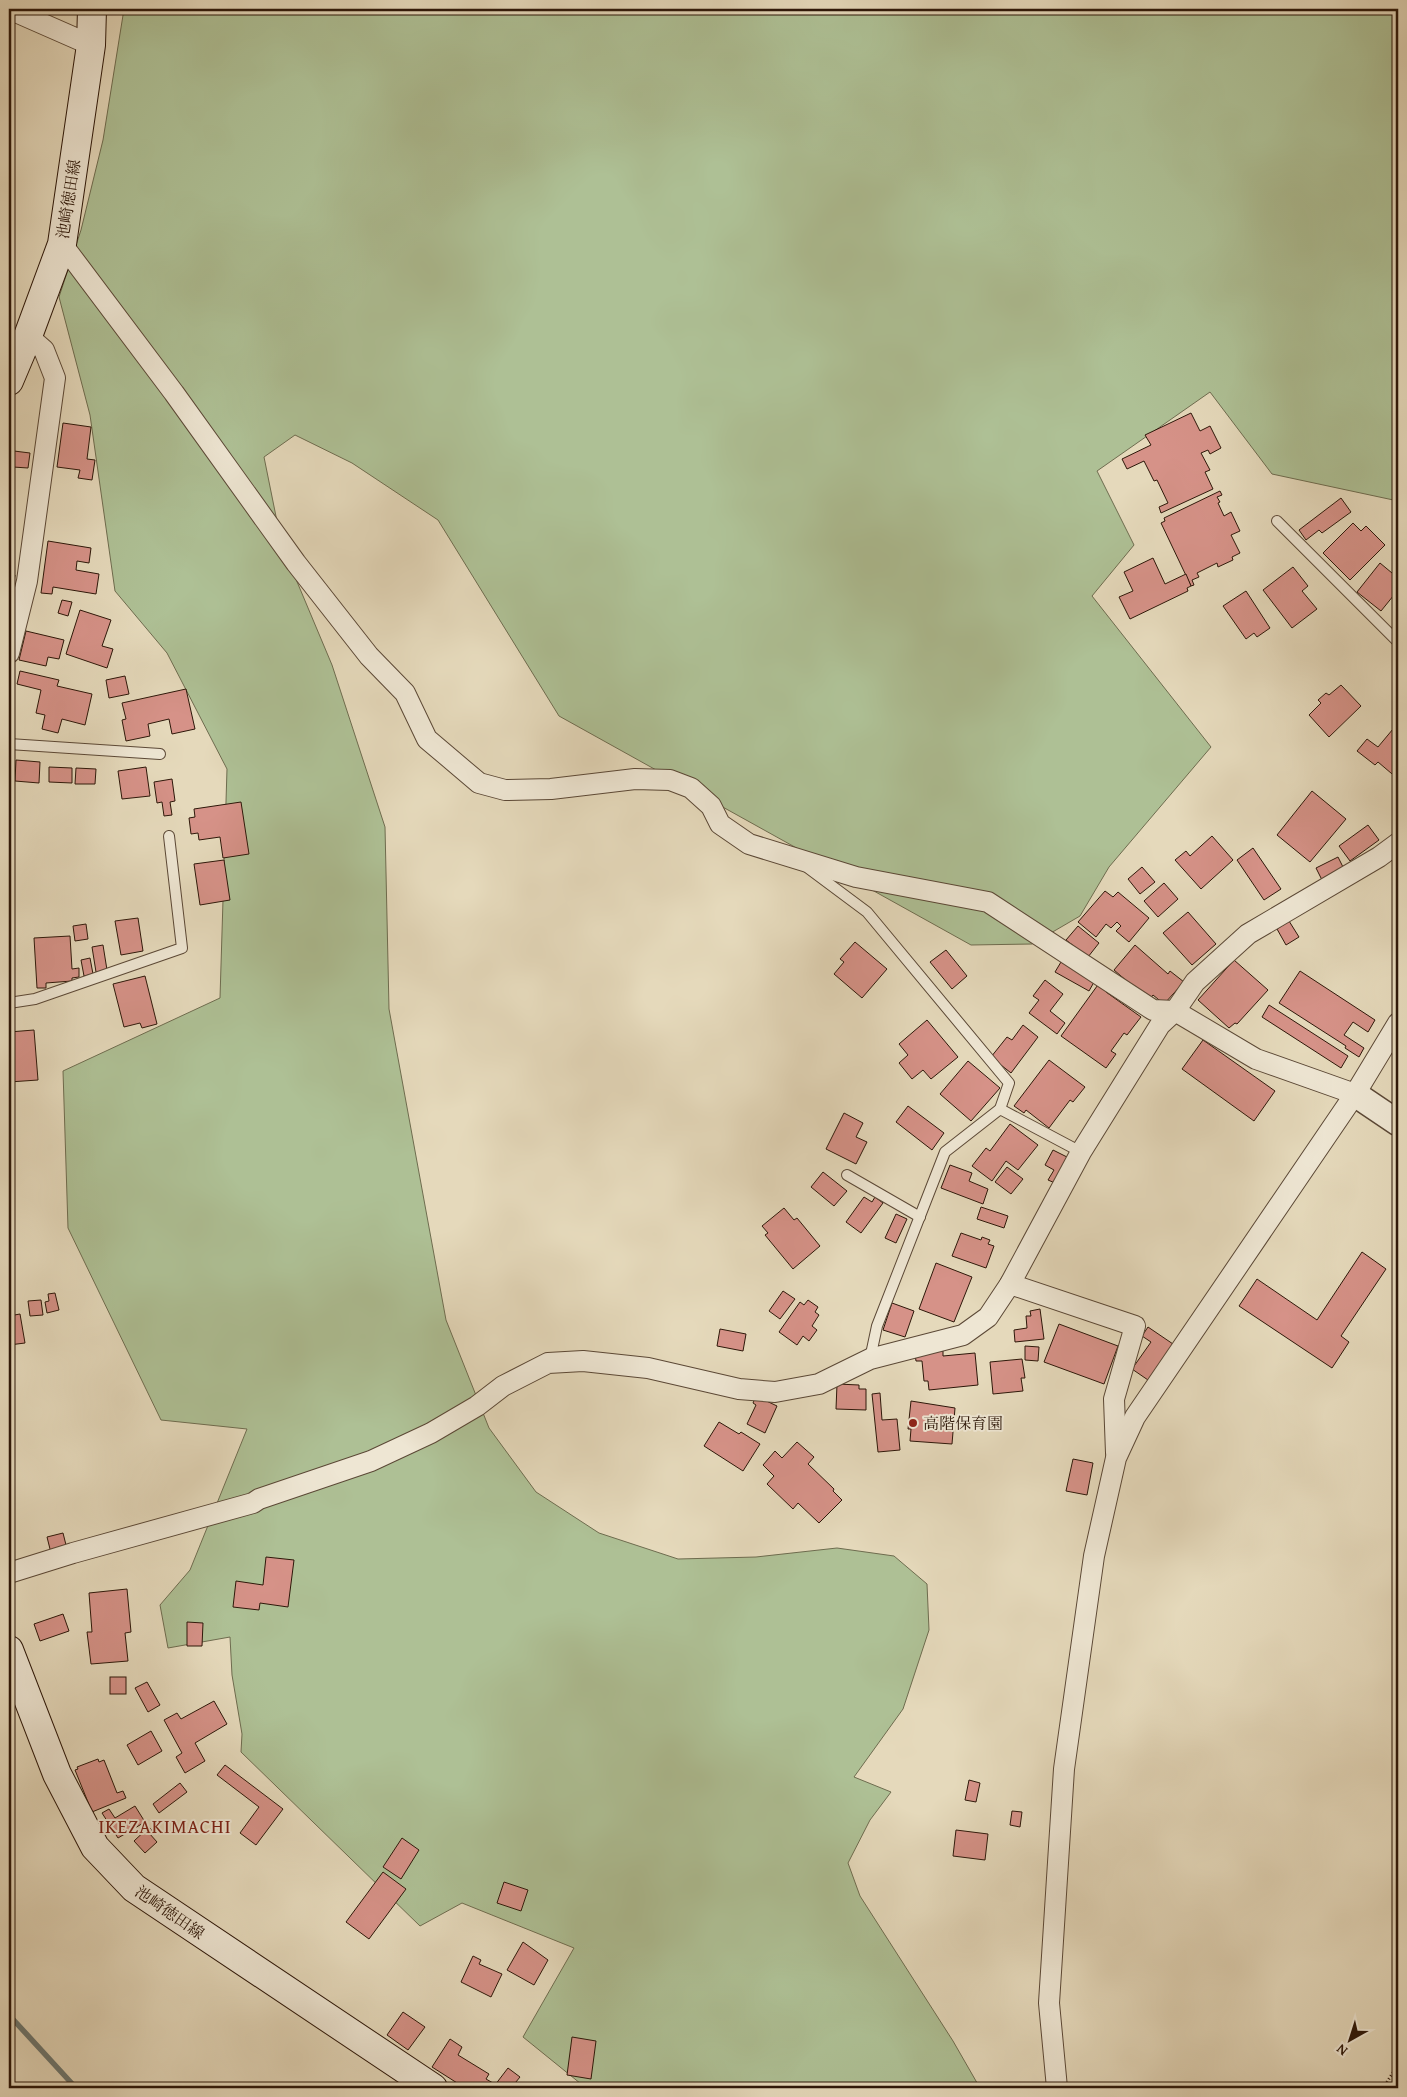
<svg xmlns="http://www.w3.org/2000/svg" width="1407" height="2097" viewBox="0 0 1407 2097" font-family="'Gentium Book Plus','Noto Serif JP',serif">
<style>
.green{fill:#aec095;stroke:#6e6c4f}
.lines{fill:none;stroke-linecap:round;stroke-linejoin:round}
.stream{stroke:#6d7872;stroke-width:5.5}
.building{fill:#d69288;stroke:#2d1709}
.service-casing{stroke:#5b4836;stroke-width:12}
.minor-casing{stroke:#5b4836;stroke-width:22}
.tertiary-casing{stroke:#5b4836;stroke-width:28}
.secondary-casing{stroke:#2d1709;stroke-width:30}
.path{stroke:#2d1709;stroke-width:3;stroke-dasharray:1 2.5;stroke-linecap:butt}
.service{stroke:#eee6d3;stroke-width:10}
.minor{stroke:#eee6d3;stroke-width:20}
.tertiary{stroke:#eee6d3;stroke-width:25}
.secondary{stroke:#eee6d3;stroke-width:28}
.poi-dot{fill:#8f2418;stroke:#eee6d3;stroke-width:2}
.labels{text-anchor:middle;stroke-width:4;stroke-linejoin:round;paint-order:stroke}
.street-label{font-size:16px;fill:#2d1709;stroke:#eee6d3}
.poi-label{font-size:16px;fill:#2d1709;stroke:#eee6d3;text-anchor:start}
.quarter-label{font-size:19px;letter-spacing:1px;fill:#7a1f14;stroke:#eee6d3}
</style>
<rect width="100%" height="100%" fill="#e5d9bb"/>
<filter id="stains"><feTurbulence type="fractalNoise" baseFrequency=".004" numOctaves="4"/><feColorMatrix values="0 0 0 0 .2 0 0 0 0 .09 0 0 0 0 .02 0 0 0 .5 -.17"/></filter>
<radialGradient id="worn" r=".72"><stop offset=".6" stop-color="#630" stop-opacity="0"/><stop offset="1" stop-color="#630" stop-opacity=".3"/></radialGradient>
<polygon class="green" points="124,9 1398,9 1398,501 1272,474 1210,392 1097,471 1134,545 1092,596 1211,747 1109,867 1080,916 1032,944 971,945 559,716 438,520 352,463 295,435 264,457 282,546 332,665 385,827 389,1009 446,1320 489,1428 536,1492 599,1533 678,1559 756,1557 837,1548 894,1556 927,1584 929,1630 903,1709 854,1777 891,1792 870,1820 848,1863 860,1896 953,2041 980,2088 586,2088 523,2037 574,1948 462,1903 420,1926 241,1752 242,1734 232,1675 230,1637 168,1648 160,1605 190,1570 247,1429 161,1420 68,1228 63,1071 220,998 227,769 167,653 115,591 90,415 59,297 81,230 103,140"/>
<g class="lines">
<polyline class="stream" points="9,2015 76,2088"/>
</g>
<g class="building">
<polygon points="1191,413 1200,431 1210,426 1221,448 1210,454 1208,450 1201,453 1210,470 1205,472 1213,489 1161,513 1159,507 1168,503 1157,480 1154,481 1144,461 1127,469 1122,459 1151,445 1145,435"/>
<polygon points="63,423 91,427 87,459 95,460 92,480 78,478 80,470 57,467"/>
<polygon points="14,451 30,453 28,468 13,467"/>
<polygon points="1220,491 1222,495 1217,497 1220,502 1218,503 1224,516 1231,512 1240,531 1231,535 1240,553 1232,557 1233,560 1218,567 1217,563 1197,573 1199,577 1192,580 1194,585 1191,586 1161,523 1165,521 1164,518"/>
<polygon points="1341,498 1351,512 1322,533 1319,530 1306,540 1299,530"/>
<polygon points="1353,523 1361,531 1366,526 1385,545 1350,580 1323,553"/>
<polygon points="48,541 91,548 89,563 77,561 76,570 99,574 96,594 53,587 52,594 41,593"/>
<polygon points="1153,558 1165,584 1186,574 1191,586 1187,588 1188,591 1130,619 1119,597 1133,591 1124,572"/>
<polygon points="1380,563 1398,578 1398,590 1381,611 1357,592"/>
<polygon points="1293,567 1308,586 1302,591 1317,609 1292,628 1263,590"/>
<polygon points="9,574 15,575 9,611"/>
<polygon points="1246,591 1270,628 1257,637 1254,633 1246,639 1223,606"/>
<polygon points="62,600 72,602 68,616 58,613"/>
<polygon points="80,610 111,620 102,646 113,649 107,668 66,654"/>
<polygon points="26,631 64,640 59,659 48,657 46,666 19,660"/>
<polygon points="20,671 59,680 57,686 92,694 85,725 62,719 58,733 42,729 45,715 36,713 41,690 17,684"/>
<polygon points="125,676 129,694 109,698 106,680"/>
<polygon points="1341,685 1361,706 1329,737 1309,715 1321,703 1318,700 1326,693 1329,695"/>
<polygon points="186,689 195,729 172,734 169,719 148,724 150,736 126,741 122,720 126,719 122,703"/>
<polygon points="1398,706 1398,716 1393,712"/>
<polygon points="1398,723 1398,779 1378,762 1375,765 1357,751 1367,739 1378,747"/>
<polygon points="16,760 40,762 39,783 15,781"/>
<polygon points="49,767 72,768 72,783 49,782"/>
<polygon points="146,767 150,796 122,799 118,771"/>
<polygon points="76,768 96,769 95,784 75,784"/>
<polygon points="172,779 175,801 170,802 172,815 164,816 162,802 157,803 154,782"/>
<polygon points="1312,791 1346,819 1310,862 1277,835"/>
<polygon points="241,802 249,854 223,858 220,837 199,840 198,833 191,834 189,818 195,817 194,809"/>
<polygon points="1368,825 1379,840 1350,861 1339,846"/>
<polygon points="1212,836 1233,860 1201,889 1175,860 1186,851 1190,856"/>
<polygon points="1253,848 1281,889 1264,900 1237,860"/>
<polygon points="1338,857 1344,869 1322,880 1316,868"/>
<polygon points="224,860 230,900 200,905 194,864"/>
<polygon points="1142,867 1155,882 1140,894 1128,879"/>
<polygon points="1164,883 1178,899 1158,917 1144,901"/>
<polygon points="1105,891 1113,897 1118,892 1149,918 1129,942 1116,931 1121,926 1117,922 1111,928 1106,924 1096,937 1078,922"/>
<polygon points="1188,912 1216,944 1192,965 1163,933"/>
<polygon points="138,918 143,951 121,955 115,921"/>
<polygon points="1289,921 1299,937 1286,945 1277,929"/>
<polygon points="86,924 88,939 75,941 73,926"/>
<polygon points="1078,926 1099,943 1088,957 1066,940"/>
<polygon points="70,936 72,969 79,968 79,977 72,978 72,981 46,983 46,988 37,988 34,938"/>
<polygon points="855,942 887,969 862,998 834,974 844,962 840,959"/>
<polygon points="103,945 107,970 96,972 92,947"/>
<polygon points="1135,945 1168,974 1170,971 1184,982 1164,1004 1153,995 1149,1000 1114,970"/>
<polygon points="946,950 967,976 952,989 930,962"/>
<polygon points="90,958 93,974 84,976 81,960"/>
<polygon points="1234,960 1268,990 1237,1024 1235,1023 1229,1028 1198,1000"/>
<polygon points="1061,962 1078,972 1098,975 1089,991 1055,972"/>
<polygon points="1300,971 1375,1020 1368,1032 1353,1022 1344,1035 1364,1048 1359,1057 1345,1048 1346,1046 1279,1003"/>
<polygon points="145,976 157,1024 142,1028 140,1023 124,1027 113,984"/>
<polygon points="1045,980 1063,994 1050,1011 1065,1023 1057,1034 1029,1013 1039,1000 1033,996"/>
<polygon points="1100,982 1109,988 1106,992 1141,1017 1127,1035 1124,1033 1111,1051 1116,1054 1106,1068 1061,1036"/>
<polygon points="1269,1005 1348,1056 1341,1068 1262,1017"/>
<polygon points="927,1020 958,1057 931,1079 923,1070 912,1079 899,1063 908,1055 899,1044"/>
<polygon points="1023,1025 1038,1037 1011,1073 991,1057 1007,1037 1012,1040"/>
<polygon points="34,1030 38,1080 9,1082 9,1032"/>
<polygon points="1203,1040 1275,1091 1254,1121 1182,1069"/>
<polygon points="1049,1060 1085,1087 1073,1102 1070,1100 1049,1128 1026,1110 1024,1113 1014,1106"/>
<polygon points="968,1061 1000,1088 971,1121 940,1094"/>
<polygon points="908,1106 944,1133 932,1150 896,1122"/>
<polygon points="844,1113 863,1123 856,1137 867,1142 856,1164 826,1149"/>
<polygon points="1010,1124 1038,1145 1018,1170 1006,1161 992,1181 972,1166 986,1148 990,1151"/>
<polygon points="1053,1150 1069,1158 1055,1183 1048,1180 1054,1170 1045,1165"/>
<polygon points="950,1165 972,1173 969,1181 988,1189 983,1204 941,1188"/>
<polygon points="1007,1167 1023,1179 1011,1194 995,1182"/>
<polygon points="823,1172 847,1191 834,1206 811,1187"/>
<polygon points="864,1197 872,1202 875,1197 883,1203 861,1233 846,1222"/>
<polygon points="981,1207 1008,1216 1004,1228 977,1219"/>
<polygon points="784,1208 794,1220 797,1218 820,1246 793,1269 765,1235 768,1233 762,1226"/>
<polygon points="896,1214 907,1219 896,1243 885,1238"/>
<polygon points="961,1233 981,1240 982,1237 990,1240 988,1244 994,1246 986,1268 952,1256"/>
<polygon points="1362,1252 1386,1269 1341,1336 1349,1342 1332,1368 1239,1306 1257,1279 1317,1320"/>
<polygon points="936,1263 972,1277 954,1322 919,1309"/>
<polygon points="783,1291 795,1299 780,1319 769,1311"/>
<polygon points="55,1293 59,1310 47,1313 45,1302 49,1301 48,1294"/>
<polygon points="41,1300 43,1315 30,1316 28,1301"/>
<polygon points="808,1300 818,1307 815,1312 819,1315 812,1326 817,1330 809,1341 803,1336 797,1345 779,1332 800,1302 804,1305"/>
<polygon points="892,1303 914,1311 905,1337 883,1330"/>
<polygon points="1040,1309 1044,1339 1015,1342 1014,1330 1027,1328 1026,1316 1031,1316 1030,1311"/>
<polygon points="20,1314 25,1343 9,1345 9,1316"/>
<polygon points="1059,1324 1118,1346 1104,1384 1044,1362"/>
<polygon points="1148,1327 1173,1344 1148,1380 1132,1369 1151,1342 1142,1336"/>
<polygon points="720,1329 746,1334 743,1351 717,1346"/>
<polygon points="1025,1346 1039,1347 1038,1361 1025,1360"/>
<polygon points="943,1351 943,1356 975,1353 978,1385 929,1390 928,1381 924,1381 922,1361 916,1361 915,1354"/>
<polygon points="1022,1359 1025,1378 1021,1378 1023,1391 993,1394 990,1362"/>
<polygon points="837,1384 859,1385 859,1389 866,1389 866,1410 836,1409"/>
<polygon points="880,1393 882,1420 897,1419 900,1450 878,1452 872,1394"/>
<polygon points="756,1396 777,1406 765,1433 747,1424 756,1405 753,1403"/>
<polygon points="911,1401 955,1408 952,1444 910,1441 911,1429 908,1429"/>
<polygon points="719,1422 739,1434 741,1432 760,1444 743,1471 704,1446"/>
<polygon points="797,1442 814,1457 808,1464 834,1489 833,1491 842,1500 819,1523 798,1503 793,1509 767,1484 774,1476 763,1465 775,1451 782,1458"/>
<polygon points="1073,1459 1093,1463 1087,1495 1066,1491"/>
<polygon points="63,1533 67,1549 51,1553 47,1537"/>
<polygon points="266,1557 294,1560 288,1607 260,1603 259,1610 233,1607 236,1581 263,1585"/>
<polygon points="127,1589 131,1632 125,1633 128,1661 91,1664 87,1632 92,1632 89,1593"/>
<polygon points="63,1614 69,1631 40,1641 34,1624"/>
<polygon points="187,1622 203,1623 202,1646 187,1646"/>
<rect x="110" y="1677" width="16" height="17"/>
<polygon points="147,1682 160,1705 148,1712 135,1688"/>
<polygon points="214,1701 227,1724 195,1743 205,1761 185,1773 176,1757 182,1753 164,1720 177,1713 181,1719"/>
<polygon points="151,1731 162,1751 138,1765 127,1745"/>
<polygon points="98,1759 99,1762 104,1760 117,1793 123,1791 126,1798 92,1812 75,1770 78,1769 77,1767"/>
<polygon points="225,1765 283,1809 256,1845 240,1833 259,1807 217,1775"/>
<polygon points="969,1780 980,1783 976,1802 965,1800"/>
<polygon points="180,1783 187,1792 159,1813 153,1804"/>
<polygon points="135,1806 145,1822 118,1838 102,1813 109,1809 115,1818"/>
<polygon points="1012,1811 1022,1812 1020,1827 1010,1825"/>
<polygon points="149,1827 152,1830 149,1833 157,1842 145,1853 134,1841"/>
<polygon points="956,1830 988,1834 985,1860 953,1856"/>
<polygon points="402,1838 419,1850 401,1879 383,1867"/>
<polygon points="383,1872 406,1889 369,1939 346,1922"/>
<polygon points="504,1882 528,1890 521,1911 497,1903"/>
<polygon points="523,1942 548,1960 534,1985 507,1970"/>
<polygon points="473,1956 481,1960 479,1964 502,1974 491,1997 461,1982"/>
<polygon points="403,2012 425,2027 408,2050 387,2035"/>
<polygon points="572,2037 596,2041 591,2079 567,2075"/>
<polygon points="450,2039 462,2047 458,2055 489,2074 486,2079 493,2083 490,2088 465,2088 432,2067"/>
<polygon points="508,2068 520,2077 511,2088 500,2088 495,2085"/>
</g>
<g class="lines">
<defs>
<g id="service">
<polyline points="1277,521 1398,642"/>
<polyline points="9,744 160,754"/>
<polyline points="808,868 867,912 1009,1083 1000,1109"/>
<polyline points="9,1003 35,999 182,948 169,836"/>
<polyline points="847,1175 920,1217"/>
<polyline points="870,1359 877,1326 945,1152 1000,1109 1081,1152"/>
</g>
<g id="minor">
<polyline points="9,9 91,45"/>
<polyline points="62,244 174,393 296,563 369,656 405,693 427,739 479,783 505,790 551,789 635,779 670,780 691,788 711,806 720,824 749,844 856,877 988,902 1153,1010 1175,1011 1256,1059 1355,1094"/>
<polyline points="9,653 27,581 55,378 44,350 28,336"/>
<polyline points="1010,1284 1135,1326 1114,1399 1116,1453"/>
<polyline points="9,1573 73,1553 253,1503 259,1499 371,1461 431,1433 477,1406 503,1386 548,1363 583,1361 648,1368 739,1389 775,1392 819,1384 870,1359 963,1335 988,1317 1010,1284 1081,1152 1160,1025 1175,1011 1195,982 1248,934 1379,857 1398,843"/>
<polyline points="1057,2088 1049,2003 1064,1769 1094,1556 1116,1458 1135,1417 1355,1094 1398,1023"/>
</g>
<polyline id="tertiary" points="1355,1094 1398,1123"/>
<g id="secondary">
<polyline points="9,381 28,336 62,244 91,45 92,9"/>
<polyline points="9,1650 57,1774 95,1847 134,1888 433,2088"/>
</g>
</defs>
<use href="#service" class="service-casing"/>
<use href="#minor" class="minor-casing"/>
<use href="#tertiary" class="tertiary-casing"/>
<use href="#secondary" class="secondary-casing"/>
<polyline class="path" points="1383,2088 1398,2065"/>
<use href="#service" class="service"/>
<use href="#minor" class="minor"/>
<use href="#tertiary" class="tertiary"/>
<use href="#secondary" class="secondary"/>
</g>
<circle class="poi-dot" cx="913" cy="1423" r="5"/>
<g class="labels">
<g class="street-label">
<text transform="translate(68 199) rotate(-81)" y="6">池崎徳田線</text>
<text transform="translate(170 1912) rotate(35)" y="6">池崎徳田線</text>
</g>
<g class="poi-label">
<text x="923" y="1429">高階保育園</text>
</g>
<g class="quarter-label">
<text x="165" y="1833">IKEZAKIMACHI</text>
</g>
</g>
<rect width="1407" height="2097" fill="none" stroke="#e5d9bb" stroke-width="30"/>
<rect x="10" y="10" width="1387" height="2077" fill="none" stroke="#2d1709" stroke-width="2.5"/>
<rect x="15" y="15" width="1377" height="2067" fill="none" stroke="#2d1709"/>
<g transform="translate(1350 2040) rotate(219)" stroke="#eee6d3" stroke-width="4" paint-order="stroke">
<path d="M0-4L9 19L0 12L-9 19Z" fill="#2d1709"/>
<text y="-8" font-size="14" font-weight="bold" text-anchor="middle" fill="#2d1709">N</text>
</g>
<rect width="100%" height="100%" filter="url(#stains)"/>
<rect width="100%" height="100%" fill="url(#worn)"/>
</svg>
